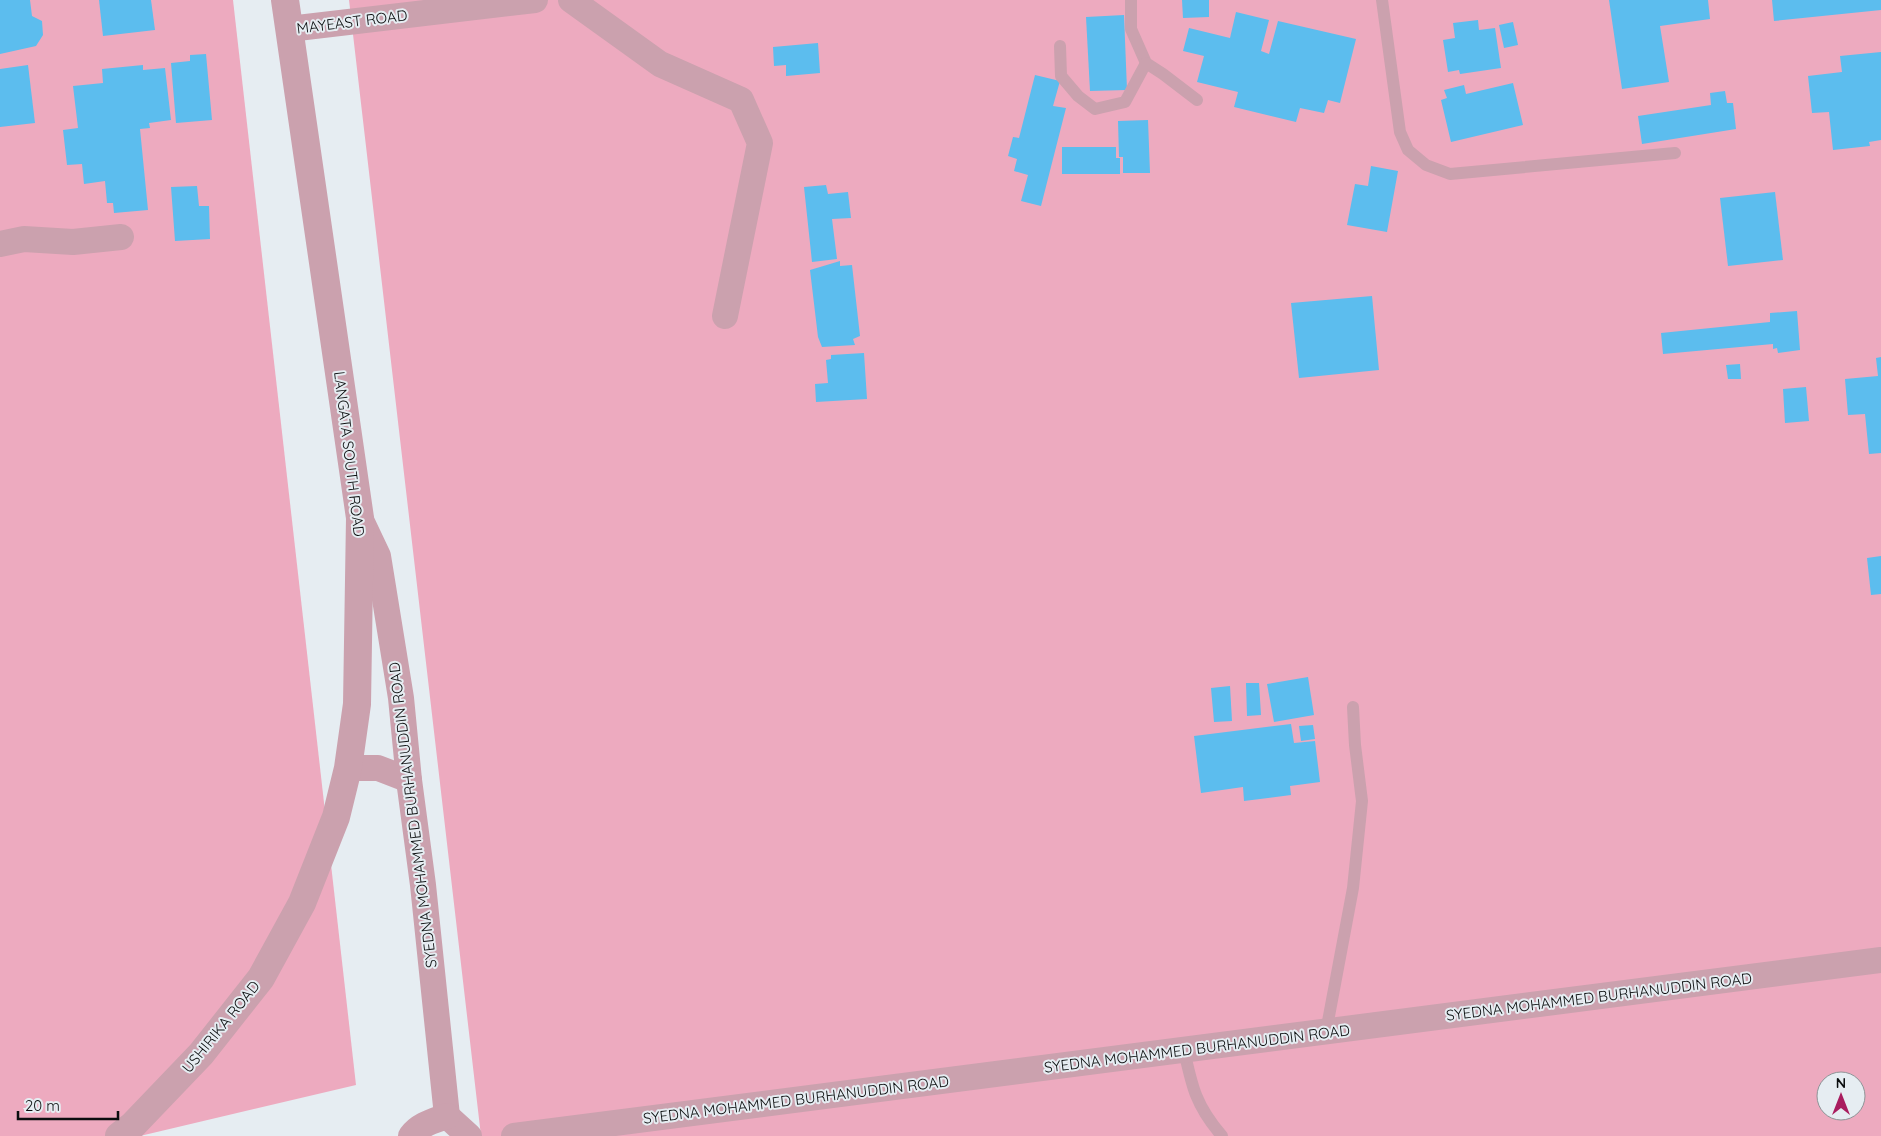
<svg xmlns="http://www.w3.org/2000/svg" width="1881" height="1136" viewBox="0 0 1881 1136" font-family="Quicksand,sans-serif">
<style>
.green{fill:#edaabf;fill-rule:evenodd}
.building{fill:#5cbdee}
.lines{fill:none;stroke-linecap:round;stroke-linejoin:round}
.service{stroke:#cba1ae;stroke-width:12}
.minor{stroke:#cba1ae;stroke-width:26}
.tertiary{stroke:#cba1ae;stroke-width:28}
.labels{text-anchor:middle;stroke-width:4;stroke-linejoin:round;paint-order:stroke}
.street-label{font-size:15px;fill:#0b0e0f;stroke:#e6edf2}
</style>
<rect width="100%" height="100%" fill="#e6edf2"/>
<g class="green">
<polygon points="0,0 233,0 356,1085 140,1136 0,1136"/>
<path d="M 349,0 L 1881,0 L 1881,1136 L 481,1136 ZM 1826,1081 L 1856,1081 L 1856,1111 L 1826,1111 Z"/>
</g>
<g class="building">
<polygon points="0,0 30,0 32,16 42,21 43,35 36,46 0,54"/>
<polygon points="99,0 151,0 155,30 103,36"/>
<polygon points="1182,0 1209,0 1209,17 1183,18"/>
<polygon points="1609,0 1708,0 1710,19 1660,26 1669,82 1622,89"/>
<polygon points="1772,0 1881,0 1881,10 1774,21"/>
<polygon points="1236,12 1269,20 1261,51 1269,54 1278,21 1356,39 1340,103 1328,100 1324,113 1300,108 1296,122 1234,107 1238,92 1197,82 1204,56 1183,51 1189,28 1230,38"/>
<polygon points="1124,15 1127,90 1090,91 1086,17"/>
<polygon points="1478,20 1479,30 1495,28 1501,68 1460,74 1459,70 1448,72 1443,40 1455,38 1453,23"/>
<polygon points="1513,22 1518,45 1504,48 1499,25"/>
<polygon points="818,43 820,73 786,76 786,65 774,66 773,47"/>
<polygon points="1881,52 1881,140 1869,142 1870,146 1833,150 1829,112 1812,113 1808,76 1842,72 1840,56"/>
<polygon points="206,54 212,120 176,123 171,63 190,61 190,55"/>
<polygon points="28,65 35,123 0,127 0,69"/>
<polygon points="143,65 143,70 165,68 171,120 149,123 150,128 140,129 148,210 114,213 113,203 107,203 105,181 84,184 82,164 67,165 63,130 78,128 73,86 103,83 102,69"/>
<polygon points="1035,75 1060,81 1053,106 1066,108 1041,206 1021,201 1028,175 1014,171 1017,159 1008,156 1013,137 1019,138"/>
<polygon points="1513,83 1523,125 1451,142 1441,100 1447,98 1444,90 1464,85 1466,94"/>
<polygon points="1725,91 1727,103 1733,103 1736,129 1642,144 1638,116 1711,105 1710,93"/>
<polygon points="1148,120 1150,173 1123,173 1123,157 1119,157 1118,121"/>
<polygon points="1062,147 1116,147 1116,158 1120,158 1120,174 1062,174"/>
<polygon points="1371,166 1398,171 1387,232 1347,225 1355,184 1368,186"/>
<polygon points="826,185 828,194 848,192 851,218 832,219 837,259 812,262 804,187"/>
<polygon points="197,186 199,206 209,206 210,239 175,241 171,187"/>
<polygon points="1775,192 1783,260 1728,266 1720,198"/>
<polygon points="840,261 840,266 852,265 860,336 853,339 855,345 822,347 818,337 810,270"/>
<polygon points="1372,296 1379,370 1299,378 1291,303"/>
<polygon points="1797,311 1800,350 1778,353 1777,348 1773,349 1773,344 1663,354 1661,333 1770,322 1770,313"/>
<polygon points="864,353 867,399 816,402 815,384 828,383 826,360 831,359 831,355"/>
<polygon points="1881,357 1881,453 1869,454 1865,414 1848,415 1845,379 1878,376 1876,358"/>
<polygon points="1740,364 1741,379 1728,379 1726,365"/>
<polygon points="1806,387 1809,421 1785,423 1783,389"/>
<polygon points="1881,556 1881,594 1871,595 1867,558"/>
<polygon points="1308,677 1314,715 1274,722 1267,684"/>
<polygon points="1246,683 1259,683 1261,715 1247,716"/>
<polygon points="1230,686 1232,721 1214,722 1211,688"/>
<polygon points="1291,724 1294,743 1315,741 1320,782 1290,786 1291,795 1244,801 1243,787 1201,793 1194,736"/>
<polygon points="1313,725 1315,739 1301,741 1299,726"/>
</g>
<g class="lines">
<g class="service">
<polyline points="1131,0 1131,29 1146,63 1163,74 1197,100"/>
<polyline points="1382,0 1400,132 1408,150 1426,165 1450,174 1675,153"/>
<polyline points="1060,46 1061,76 1078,96 1095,109 1125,102 1146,63"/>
<polyline points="1326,1032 1353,888 1362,801 1355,745 1353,707"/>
<path d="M 1184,1050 C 1192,1087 1196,1106 1222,1136"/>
</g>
<g class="minor">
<polyline points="571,0 660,64 741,100 760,143 725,316"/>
<polyline points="289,29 535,0"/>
<polyline points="0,244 24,239 73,242 121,237"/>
<polyline points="360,518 378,556 401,698 409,780 423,885 447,1116"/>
<polyline points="348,768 378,768 409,780"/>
<polyline points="447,1116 469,1136"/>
<path d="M 411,1136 C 420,1124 434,1121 447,1116"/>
<polyline points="514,1136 1881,960"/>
</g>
<polyline class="tertiary" points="119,1136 133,1125 201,1054 261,978 302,903 336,817 348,768 357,704 360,518 285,0"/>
</g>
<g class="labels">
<g class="street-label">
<text transform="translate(352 22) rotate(-7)" y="5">MAYEAST ROAD</text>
<text transform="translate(349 454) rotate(83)" y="5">LANGATA SOUTH ROAD</text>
<text transform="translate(413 815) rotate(-97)" y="5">SYEDNA MOHAMMED BURHANUDDIN ROAD</text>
<text transform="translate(1599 997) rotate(-7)" y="5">SYEDNA MOHAMMED BURHANUDDIN ROAD</text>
<text transform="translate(221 1027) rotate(-51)" y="5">USHIRIKA ROAD</text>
<text transform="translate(1197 1049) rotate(-7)" y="5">SYEDNA MOHAMMED BURHANUDDIN ROAD</text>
<text transform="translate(796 1100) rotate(-7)" y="5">SYEDNA MOHAMMED BURHANUDDIN ROAD</text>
</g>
</g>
<g transform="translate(1841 1096)"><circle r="24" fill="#e6edf2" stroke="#8e9497"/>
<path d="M0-4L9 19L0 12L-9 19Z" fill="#a91d5f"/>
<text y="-8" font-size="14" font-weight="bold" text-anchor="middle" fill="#0b0e0f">N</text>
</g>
<path d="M18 1111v8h100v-8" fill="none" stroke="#0b0e0f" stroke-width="2.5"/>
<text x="25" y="1111" font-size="15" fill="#0b0e0f" stroke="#e6edf2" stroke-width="4" paint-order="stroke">20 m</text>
</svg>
